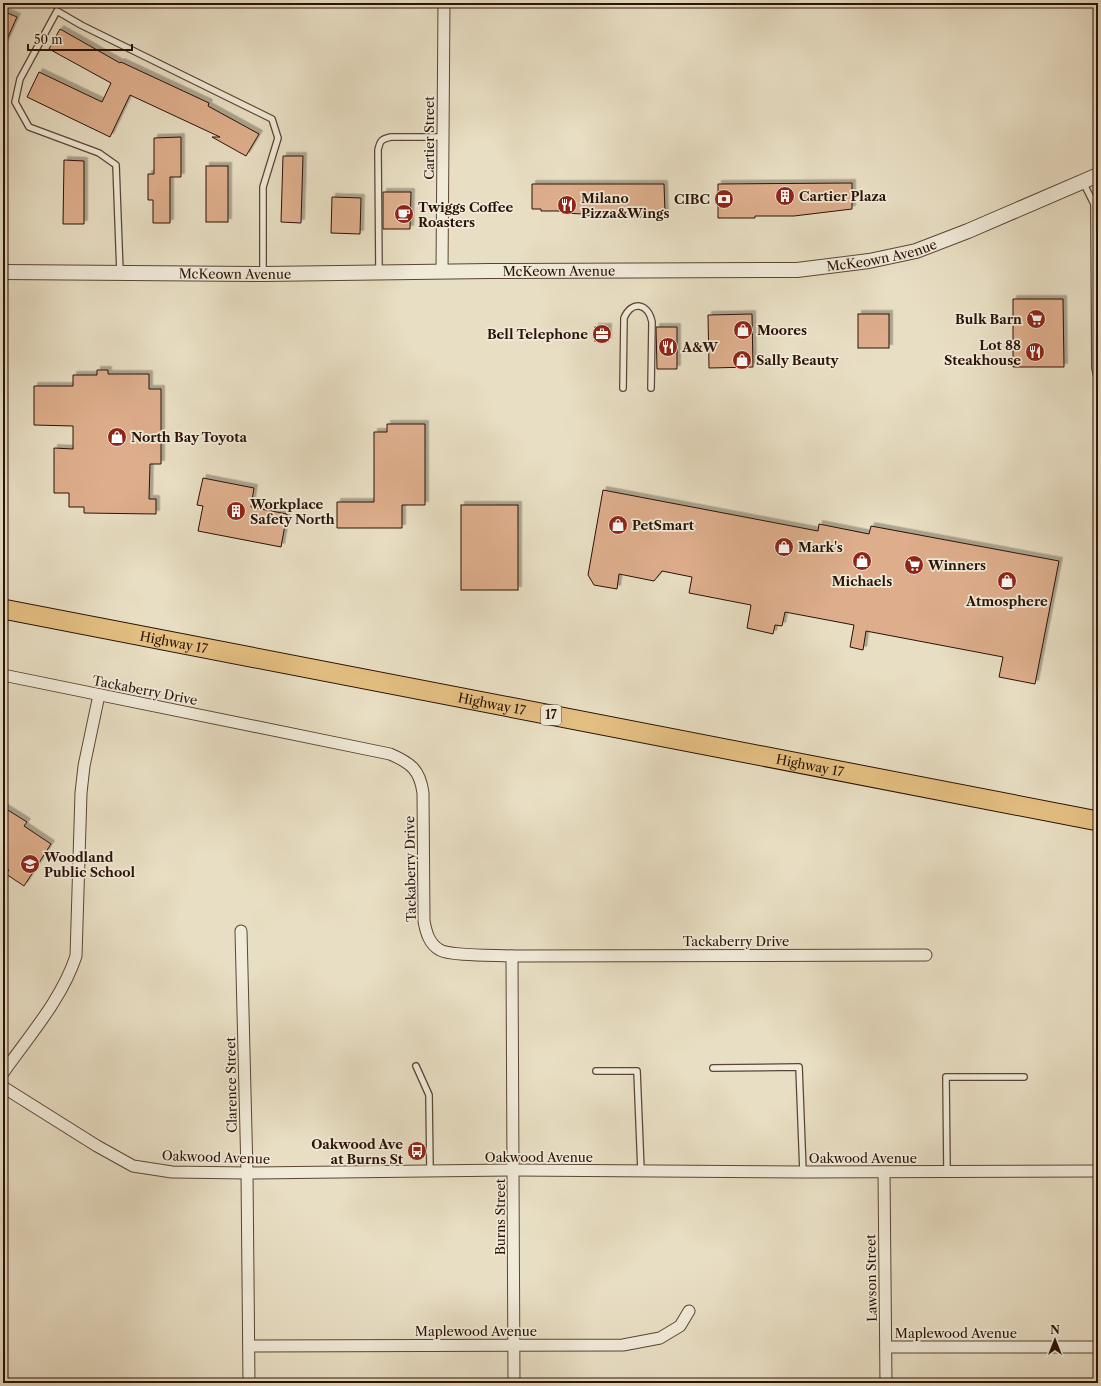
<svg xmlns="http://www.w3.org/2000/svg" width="1101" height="1386" viewBox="0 0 1101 1386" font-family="'Libre Caslon Text',serif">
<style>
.building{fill:#deae8c;stroke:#2b1206;filter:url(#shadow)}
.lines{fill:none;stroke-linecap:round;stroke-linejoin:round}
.service-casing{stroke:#5a4535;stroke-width:8}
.minor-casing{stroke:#5a4535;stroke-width:13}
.tertiary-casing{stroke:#5a4535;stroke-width:16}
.trunk-casing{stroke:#2b1206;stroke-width:21}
.service{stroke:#f0ead8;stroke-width:5.5}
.minor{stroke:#f0ead8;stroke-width:11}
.tertiary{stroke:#f0ead8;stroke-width:14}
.trunk{stroke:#e4bf82;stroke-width:19}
.labels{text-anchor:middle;stroke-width:3.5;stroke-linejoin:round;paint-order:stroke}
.shield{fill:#f0ead8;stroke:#665345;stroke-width:1}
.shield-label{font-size:12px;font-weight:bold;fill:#2b1206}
.street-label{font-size:13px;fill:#2b1206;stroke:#f0ead8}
.poi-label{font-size:13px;font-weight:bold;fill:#2b1206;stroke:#f0ead8;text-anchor:start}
</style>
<defs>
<filter id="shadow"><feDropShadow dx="3.5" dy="-3.5" stdDeviation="0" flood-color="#0004"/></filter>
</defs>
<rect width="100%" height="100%" fill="#e8dec3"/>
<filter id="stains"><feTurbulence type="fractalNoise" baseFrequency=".005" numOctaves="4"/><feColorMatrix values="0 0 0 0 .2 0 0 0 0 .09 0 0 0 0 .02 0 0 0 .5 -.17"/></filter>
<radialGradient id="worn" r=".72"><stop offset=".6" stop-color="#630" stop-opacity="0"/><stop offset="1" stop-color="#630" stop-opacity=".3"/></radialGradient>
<g class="building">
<polygon points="3,11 17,17 3,48"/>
<polygon points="60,29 120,63 121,62 209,103 208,106 259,134 246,156 212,137 220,137 130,95 110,137 27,97 39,72 102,102 111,83 49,49"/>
<polygon points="181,137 181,177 170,177 170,223 153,223 153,200 148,200 148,174 154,174 154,138"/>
<polygon points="283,156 303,156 301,223 281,222"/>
<polygon points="64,160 84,161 84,224 63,224"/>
<rect x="206" y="166" width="22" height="56"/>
<polygon points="852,183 852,209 794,216 755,216 755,218 718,218 718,184"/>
<polygon points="532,184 664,184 665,213 660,217 608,217 608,215 584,216 584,214 562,213 562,211 541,211 541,209 532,209"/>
<polygon points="383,192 411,192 410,229 383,229"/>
<polygon points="332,197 361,198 360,234 331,233"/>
<polygon points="1013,299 1063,299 1064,367 1013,367"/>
<polygon points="752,314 753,367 709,368 708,315"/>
<rect x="858" y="314" width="31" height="34"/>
<rect x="595" y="327" width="13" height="14"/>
<polygon points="656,327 677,327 677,369 657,369"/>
<polygon points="97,370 108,370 108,374 149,374 149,389 161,389 161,464 150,464 149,499 156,499 156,514 84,513 84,507 69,507 69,493 54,493 54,448 73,449 73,426 34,425 34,386 73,386 73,375 97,375"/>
<polygon points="387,424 425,424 425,505 402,505 402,528 337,528 337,502 374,502 374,432 387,432"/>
<polygon points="203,478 254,488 251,507 287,514 281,547 198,531 203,506 197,505"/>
<polygon points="603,490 818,531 819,524 869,534 871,526 1059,561 1035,684 999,677 1003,657 866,631 863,650 850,647 854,625 785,612 782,626 775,625 773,634 747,628 751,605 689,593 692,577 662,571 654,581 619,574 617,589 594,585 588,575"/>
<rect x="461" y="505" width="57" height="85"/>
<polygon points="3,807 27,822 24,826 51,844 24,886 6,874 9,870 3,867"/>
</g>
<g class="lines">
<defs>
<g id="service">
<polyline points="1083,182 1094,204 1095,368 1098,380"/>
<path d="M 379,272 L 378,150 C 380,141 381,139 391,137 L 443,137"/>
<polyline points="120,273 116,165 99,153 29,127 15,102 20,79 57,11 81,25 272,119 278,138 263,187 263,273"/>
<path d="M 623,388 L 624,318 C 632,300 648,303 652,322 L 651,388"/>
<polyline points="416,1066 429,1095 430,1171"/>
<polyline points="713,1068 799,1067 803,1172"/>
<polyline points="596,1071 637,1071 641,1171"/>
<polyline points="947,1172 946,1077 1024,1077"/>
</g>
<g id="minor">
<polyline points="442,272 444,3"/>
<path d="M 3,675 L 390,754 C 411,763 420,770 423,793 L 424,921 C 426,932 429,944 440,950 C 450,956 498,955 512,956 L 926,955"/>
<polyline points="241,931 247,1173 249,1383"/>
<polyline points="512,956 514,1383"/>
<path d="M 3,1073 C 29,1036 62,999 76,956 L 81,793 L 84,766 L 99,695"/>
<polyline points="3,1087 97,1146 133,1166 172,1172 247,1173 514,1170 803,1172 1098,1171"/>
<polyline points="884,1172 886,1383"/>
<polyline points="250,1346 623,1345 660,1338 680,1326 689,1311"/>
<polyline points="886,1347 1098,1347"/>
</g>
<g id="tertiary">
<path id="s1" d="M 3,272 L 263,274 L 490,271 L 797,270 L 869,261 L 916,251 L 968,231 L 1098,175"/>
</g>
<g id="trunk">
<path id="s2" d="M 3,609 L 1098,821"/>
</g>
</defs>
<use href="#service" class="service-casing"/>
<use href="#minor" class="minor-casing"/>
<use href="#tertiary" class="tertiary-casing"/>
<use href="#trunk" class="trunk-casing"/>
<use href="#service" class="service"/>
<use href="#minor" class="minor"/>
<use href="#tertiary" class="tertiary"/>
<use href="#trunk" class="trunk"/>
</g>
<defs>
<symbol id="building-disc" viewBox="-11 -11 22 22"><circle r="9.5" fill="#8f2418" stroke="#f0ead8"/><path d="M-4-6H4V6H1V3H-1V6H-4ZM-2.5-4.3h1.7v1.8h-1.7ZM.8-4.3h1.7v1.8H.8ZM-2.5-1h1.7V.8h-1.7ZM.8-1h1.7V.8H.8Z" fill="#fff"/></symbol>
<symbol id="bank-disc" viewBox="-11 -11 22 22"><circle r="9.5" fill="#8f2418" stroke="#f0ead8"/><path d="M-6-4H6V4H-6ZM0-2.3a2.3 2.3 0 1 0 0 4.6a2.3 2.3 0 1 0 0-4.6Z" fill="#fff"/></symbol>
<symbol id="restaurant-disc" viewBox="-11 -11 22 22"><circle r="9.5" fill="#8f2418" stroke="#f0ead8"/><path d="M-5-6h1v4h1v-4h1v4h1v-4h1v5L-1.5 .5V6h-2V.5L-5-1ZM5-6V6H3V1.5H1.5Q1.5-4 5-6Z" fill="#fff"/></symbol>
<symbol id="cafe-disc" viewBox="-11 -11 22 22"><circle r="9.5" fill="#8f2418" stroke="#f0ead8"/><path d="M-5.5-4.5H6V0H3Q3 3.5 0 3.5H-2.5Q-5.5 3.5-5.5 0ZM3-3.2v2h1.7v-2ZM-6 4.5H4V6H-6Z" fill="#fff"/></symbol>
<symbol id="supermarket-disc" viewBox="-11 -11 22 22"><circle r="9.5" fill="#8f2418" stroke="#f0ead8"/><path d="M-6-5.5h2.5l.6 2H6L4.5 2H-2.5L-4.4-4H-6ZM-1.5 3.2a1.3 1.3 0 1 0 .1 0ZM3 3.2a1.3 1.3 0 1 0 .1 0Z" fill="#fff"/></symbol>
<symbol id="shop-disc" viewBox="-11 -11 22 22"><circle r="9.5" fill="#8f2418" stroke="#f0ead8"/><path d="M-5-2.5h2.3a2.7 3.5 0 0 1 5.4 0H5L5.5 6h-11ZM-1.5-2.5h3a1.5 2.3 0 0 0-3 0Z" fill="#fff"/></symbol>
<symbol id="office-disc" viewBox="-11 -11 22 22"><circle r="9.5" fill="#8f2418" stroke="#f0ead8"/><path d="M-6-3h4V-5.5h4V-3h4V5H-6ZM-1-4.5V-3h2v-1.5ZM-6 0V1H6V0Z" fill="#fff"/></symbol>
<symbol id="school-disc" viewBox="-11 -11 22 22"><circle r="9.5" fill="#8f2418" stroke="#f0ead8"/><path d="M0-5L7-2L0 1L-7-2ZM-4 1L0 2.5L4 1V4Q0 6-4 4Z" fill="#fff"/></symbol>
<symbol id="bus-disc" viewBox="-11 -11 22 22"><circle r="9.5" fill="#8f2418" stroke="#f0ead8"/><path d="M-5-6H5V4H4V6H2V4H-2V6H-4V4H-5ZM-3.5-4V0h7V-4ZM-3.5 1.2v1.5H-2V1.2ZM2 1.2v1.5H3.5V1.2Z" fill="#fff"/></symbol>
</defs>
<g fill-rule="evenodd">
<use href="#building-disc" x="774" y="185" width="22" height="22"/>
<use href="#bank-disc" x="713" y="188" width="22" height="22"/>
<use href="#restaurant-disc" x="556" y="194" width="22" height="22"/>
<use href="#cafe-disc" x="393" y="203" width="22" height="22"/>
<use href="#supermarket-disc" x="1025" y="308" width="22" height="22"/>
<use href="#shop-disc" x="732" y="319" width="22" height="22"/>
<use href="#office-disc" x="591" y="323" width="22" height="22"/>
<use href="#restaurant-disc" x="657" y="336" width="22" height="22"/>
<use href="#restaurant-disc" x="1024" y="341" width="22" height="22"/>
<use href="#shop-disc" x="731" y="349" width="22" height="22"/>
<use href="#shop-disc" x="106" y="426" width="22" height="22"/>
<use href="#building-disc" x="225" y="500" width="22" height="22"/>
<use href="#shop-disc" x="607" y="514" width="22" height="22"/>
<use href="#shop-disc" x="773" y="536" width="22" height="22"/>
<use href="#shop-disc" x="851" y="550" width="22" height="22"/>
<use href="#supermarket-disc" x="903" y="554" width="22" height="22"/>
<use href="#shop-disc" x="996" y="570" width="22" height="22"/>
<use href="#school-disc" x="19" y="853" width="22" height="22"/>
<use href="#bus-disc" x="406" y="1140" width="22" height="22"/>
</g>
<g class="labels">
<rect class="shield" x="541" y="705" width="20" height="20" rx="3"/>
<g class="shield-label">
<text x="551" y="719">17</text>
</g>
<g class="street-label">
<text transform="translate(429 138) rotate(-90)" y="5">Cartier Street</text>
<text dy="5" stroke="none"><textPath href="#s1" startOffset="880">McKeown Avenue</textPath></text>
<text dy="5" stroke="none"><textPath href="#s1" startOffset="556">McKeown Avenue</textPath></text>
<text dy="5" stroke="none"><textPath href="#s1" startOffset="232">McKeown Avenue</textPath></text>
<text dy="5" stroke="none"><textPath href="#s2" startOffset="174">Highway 17</textPath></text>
<text transform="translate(145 690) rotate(11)" y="5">Tackaberry Drive</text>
<text dy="5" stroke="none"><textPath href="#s2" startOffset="498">Highway 17</textPath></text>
<text dy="5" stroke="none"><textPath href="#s2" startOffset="822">Highway 17</textPath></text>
<text transform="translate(410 869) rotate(-91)" y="5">Tackaberry Drive</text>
<text x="736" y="946">Tackaberry Drive</text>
<text transform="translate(231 1085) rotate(-91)" y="5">Clarence Street</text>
<text transform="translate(216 1157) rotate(2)" y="5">Oakwood Avenue</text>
<text x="539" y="1162">Oakwood Avenue</text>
<text x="863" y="1163">Oakwood Avenue</text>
<text transform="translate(500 1217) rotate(-90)" y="5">Burns Street</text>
<text transform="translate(871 1278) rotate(-91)" y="5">Lawson Street</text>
<text x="476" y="1336">Maplewood Avenue</text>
<text x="956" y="1338">Maplewood Avenue</text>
</g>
<g class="poi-label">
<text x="799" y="201">Cartier Plaza</text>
<text x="581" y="203">Milano<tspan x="581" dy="15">Pizza&amp;Wings</tspan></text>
<text x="710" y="204" text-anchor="end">CIBC</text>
<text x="418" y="212">Twiggs Coffee<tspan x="418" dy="15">Roasters</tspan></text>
<text x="1022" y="324" text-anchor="end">Bulk Barn</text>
<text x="757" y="335">Moores</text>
<text x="588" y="339" text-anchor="end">Bell Telephone</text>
<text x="1021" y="350" text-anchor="end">Lot 88<tspan x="1021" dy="15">Steakhouse</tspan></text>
<text x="682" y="352">A&amp;W</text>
<text x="756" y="365">Sally Beauty</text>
<text x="131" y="442">North Bay Toyota</text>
<text x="250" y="509">Workplace<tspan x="250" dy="15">Safety North</tspan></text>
<text x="632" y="530">PetSmart</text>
<text x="798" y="552">Mark's</text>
<text x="928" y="570">Winners</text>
<text x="862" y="586" text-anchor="middle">Michaels</text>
<text x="1007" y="606" text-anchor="middle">Atmosphere</text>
<text x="44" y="862">Woodland<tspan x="44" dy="15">Public School</tspan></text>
<text x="403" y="1149" text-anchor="end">Oakwood Ave<tspan x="403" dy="15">at Burns St</tspan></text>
</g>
</g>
<rect width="1101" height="1386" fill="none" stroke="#e8dec3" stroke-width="16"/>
<rect x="4" y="4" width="1093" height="1378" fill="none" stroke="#2b1206" stroke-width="2"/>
<rect x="8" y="8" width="1085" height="1370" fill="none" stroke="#2b1206"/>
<g transform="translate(1055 1340)" stroke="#f0ead8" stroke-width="3" paint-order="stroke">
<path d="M0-3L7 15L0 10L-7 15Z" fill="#2b1206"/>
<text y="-6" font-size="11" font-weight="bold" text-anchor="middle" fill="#2b1206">N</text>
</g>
<path d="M28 44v6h104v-6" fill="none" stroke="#2b1206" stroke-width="2"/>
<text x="34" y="44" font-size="12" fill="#2b1206" stroke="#f0ead8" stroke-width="3" paint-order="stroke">50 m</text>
<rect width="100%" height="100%" filter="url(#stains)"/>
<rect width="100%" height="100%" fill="url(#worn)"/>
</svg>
